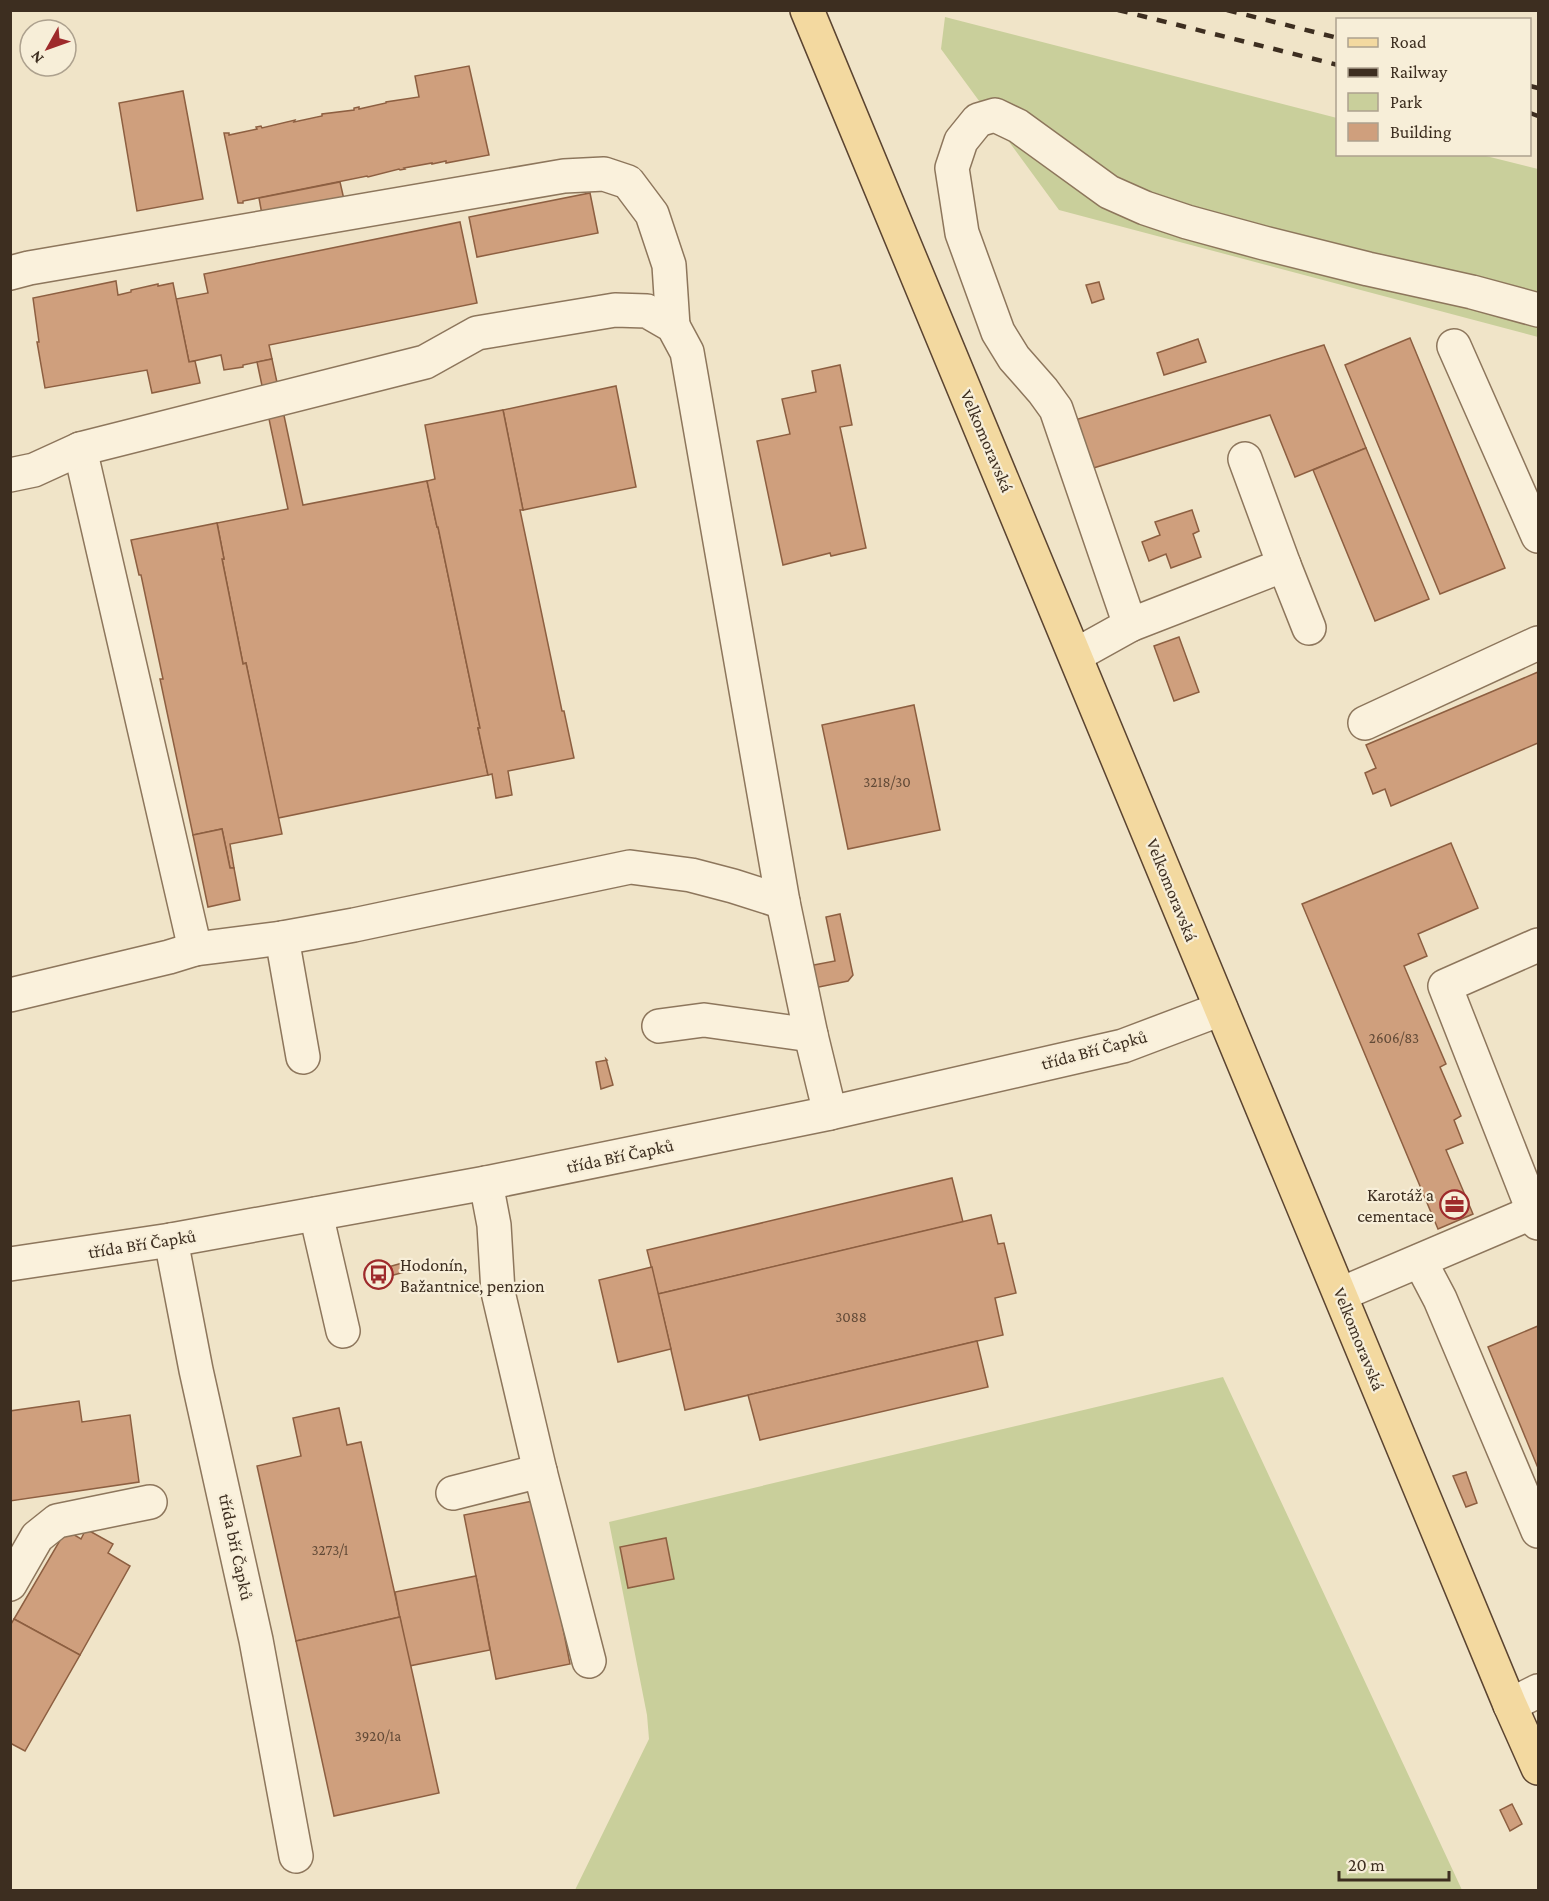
<svg xmlns="http://www.w3.org/2000/svg" width="1549" height="1901" viewBox="0 0 1549 1901" font-family="'Crimson Pro',serif">
<style>
.green{fill:#c9cf9b}
.building{fill:#cf9f7d;stroke:#8d5f41;stroke-width:1.5}
.lines{fill:none;stroke-linecap:round;stroke-linejoin:round}
.minor-casing{stroke:#8d765c;stroke-width:36}
.major-casing{stroke:#5b4430;stroke-width:36}
.minor{stroke:#faf1dc;stroke-width:33}
.major{stroke:#f3d9a0;stroke-width:33}
.rail{stroke:#3d2e20;stroke-width:4.5;stroke-dasharray:10 10;stroke-linecap:butt}
.labels{text-anchor:middle;stroke-width:4.5;stroke-linejoin:round;paint-order:stroke}
.number-label{font-size:15px;fill:#624a37}
.street-label{font-size:18px;fill:#3d2e20;stroke:#f7eed8}
.poi-label{font-size:18px;fill:#3d2e20;stroke:#f7eed8;text-anchor:end}
</style>
<rect width="100%" height="100%" fill="#f0e4c8"/>
<g class="green">
<polygon points="945,17 1337,118 1338,154 1482,155 1538,169 1538,337 1059,210 941,49"/>
<polygon points="1223,1377 1462,1890 575,1890 649,1739 647,1715 609,1522"/>
</g>
<g class="building">
<polygon points="469,66 489,155 446,163 446,161 432,164 432,163 404,168 405,169 400,170 399,169 368,177 367,176 243,201 243,203 238,203 224,133 229,133 229,135 257,129 256,127 261,126 262,128 295,120 294,122 322,116 322,114 354,110 354,108 359,107 359,109 386,103 386,102 419,97 415,76"/>
<polygon points="183,91 203,199 137,211 119,103"/>
<polygon points="340,182 345,204 263,220 259,198"/>
<polygon points="590,193 598,233 477,257 469,217"/>
<polygon points="460,222 477,303 269,345 272,359 243,365 243,367 224,370 221,355 189,362 176,299 208,293 204,274"/>
<polygon points="116,281 118,295 131,292 131,290 158,284 158,286 173,283 189,362 195,361 200,383 152,393 147,370 45,388 37,342 39,342 33,298"/>
<polygon points="1099,282 1104,299 1092,303 1086,285"/>
<polygon points="1410,338 1505,568 1440,594 1345,365"/>
<polygon points="1198,339 1206,362 1164,375 1157,353"/>
<polygon points="1324,345 1366,448 1295,477 1270,415 1090,469 1075,420"/>
<polygon points="272,359 303,505 427,481 437,527 438,527 480,728 478,728 488,775 278,818 246,663 243,664 222,559 224,559 217,523 288,509 257,362"/>
<polygon points="840,365 852,425 840,427 866,548 831,556 830,553 783,565 757,441 790,434 782,399 816,392 812,371"/>
<polygon points="616,386 636,487 523,510 503,410"/>
<polygon points="503,410 523,510 520,510 562,711 564,711 574,758 508,771 512,795 496,798 492,774 488,775 478,728 480,728 438,527 437,527 427,481 435,479 425,425"/>
<polygon points="1366,448 1429,599 1375,621 1313,470"/>
<polygon points="1192,510 1199,531 1193,534 1201,557 1171,568 1166,554 1149,561 1142,542 1160,535 1155,522"/>
<polygon points="217,523 224,559 222,559 243,664 246,663 282,834 230,844 234,868 230,868 222,829 193,835 160,679 163,679 141,575 139,575 131,540"/>
<polygon points="1179,637 1199,692 1174,701 1154,646"/>
<polygon points="1538,672 1538,743 1391,806 1385,789 1373,794 1365,773 1376,768 1366,745"/>
<polygon points="914,705 940,830 848,849 822,725"/>
<polygon points="222,829 230,868 234,868 240,900 208,907 193,835"/>
<polygon points="1451,843 1478,908 1418,934 1427,956 1404,966 1446,1064 1440,1067 1461,1116 1454,1120 1463,1143 1446,1150 1473,1214 1438,1229 1302,904"/>
<polygon points="840,914 853,975 848,981 819,987 814,984 811,969 814,965 835,961 826,917"/>
<polygon points="606,1059 613,1085 601,1089 596,1062 607,1060"/>
<polygon points="952,1178 963,1222 658,1294 647,1250"/>
<polygon points="991,1215 998,1244 1004,1243 1016,1293 995,1298 1003,1335 685,1410 658,1294"/>
<polygon points="406,1262 408,1271 390,1276 388,1267"/>
<polygon points="652,1267 671,1349 618,1362 599,1280"/>
<polygon points="1538,1326 1538,1468 1488,1347"/>
<polygon points="977,1341 988,1387 760,1440 748,1395"/>
<polygon points="79,1401 82,1422 130,1415 139,1482 10,1501 10,1411"/>
<polygon points="339,1408 347,1445 361,1442 400,1617 296,1641 257,1466 301,1456 293,1418"/>
<polygon points="1466,1472 1477,1503 1466,1507 1453,1476"/>
<polygon points="538,1500 570,1664 496,1679 464,1515"/>
<polygon points="86,1529 113,1544 108,1553 130,1566 80,1655 14,1619 66,1530 81,1539"/>
<polygon points="666,1538 674,1579 628,1588 620,1547"/>
<polygon points="476,1576 490,1650 409,1666 395,1592"/>
<polygon points="400,1617 439,1793 334,1816 296,1641"/>
<polygon points="14,1619 80,1655 25,1751 10,1743 10,1626"/>
<polygon points="1512,1804 1522,1824 1510,1831 1500,1810"/>
</g>
<g class="lines">
<defs>
<g id="minor">
<polyline points="10,273 29,268 564,176 604,174 628,182 652,214 669,265 673,326"/>
<polyline points="1454,346 1538,536"/>
<polyline points="80,449 195,949 282,938 354,925 630,867 691,875 733,886 783,902"/>
<polyline points="1245,459 1284,565"/>
<polyline points="10,475 34,470 80,449 425,362 477,333 615,310 647,311 673,326 687,352 783,902 811,1035 830,1113"/>
<polyline points="1130,625 1284,565 1309,628"/>
<polyline points="1076,655 1130,625 1056,409 1043,391 1014,358 998,332 962,233 952,168 961,141 978,120 995,115 1018,126 1109,192 1145,208 1187,222 1264,243 1368,269 1472,292 1538,310"/>
<polyline points="1365,723 1538,643"/>
<polyline points="282,938 303,1057"/>
<polyline points="1538,945 1445,986 1538,1223"/>
<polyline points="10,995 169,957 195,949"/>
<polyline points="659,1026 704,1020 811,1035"/>
<polyline points="486,1183 494,1225 498,1292 540,1471 589,1661"/>
<polyline points="316,1214 343,1331"/>
<polyline points="171,1240 196,1370 256,1640 296,1856"/>
<polyline points="1420,1261 1440,1299 1538,1531"/>
<polyline points="10,1264 171,1240 486,1183 830,1113 1123,1046 1221,1009"/>
<polyline points="1341,1294 1538,1210"/>
<polyline points="453,1493 540,1471"/>
<polyline points="10,1584 37,1537 57,1521 150,1502"/>
<polyline points="1510,1705 1538,1691"/>
</g>
<polyline id="major" points="807,10 1510,1705 1538,1768"/>
</defs>
<use href="#minor" class="minor-casing"/>
<use href="#major" class="major-casing"/>
<use href="#minor" class="minor"/>
<use href="#major" class="major"/>
<g class="rail">
<polyline points="1118,10 1338,65"/>
<polyline points="1227,10 1338,38"/>
<polyline points="1530,86 1538,88"/>
<polyline points="1530,113 1538,116"/>
</g>
</g>
<defs>
<symbol id="office-ring" viewBox="-11 -11 22 22"><circle r="9.5" fill="#f7eed8" stroke="#9e2a2b" stroke-width="1.5"/><path d="M-6-3h4V-5.5h4V-3h4V5H-6ZM-1-4.5V-3h2v-1.5ZM-6 0V1H6V0Z" fill="#9e2a2b"/></symbol>
<symbol id="bus-ring" viewBox="-11 -11 22 22"><circle r="9.5" fill="#f7eed8" stroke="#9e2a2b" stroke-width="1.5"/><path d="M-5-6H5V4H4V6H2V4H-2V6H-4V4H-5ZM-3.5-4V0h7V-4ZM-3.5 1.2v1.5H-2V1.2ZM2 1.2v1.5H3.5V1.2Z" fill="#9e2a2b"/></symbol>
</defs>
<g fill-rule="evenodd">
<use href="#office-ring" x="1438" y="1188" width="33" height="33"/>
<use href="#bus-ring" x="362" y="1258" width="33" height="33"/>
</g>
<g class="labels">
<g class="number-label">
<text x="887" y="787">3218/30</text>
<text x="1394" y="1043">2606/83</text>
<text x="851" y="1322">3088</text>
<text x="330" y="1555">3273/1</text>
<text x="378" y="1741">3920/1a</text>
</g>
<g class="street-label">
<text transform="translate(987 441) rotate(67)" y="6">Velkomoravská</text>
<text transform="translate(1172 890) rotate(68)" y="6">Velkomoravská</text>
<text transform="translate(1094 1050) rotate(-15)" y="6">třída Bří Čapků</text>
<text transform="translate(620 1156) rotate(-12)" y="6">třída Bří Čapků</text>
<text transform="translate(142 1244) rotate(-9)" y="6">třída Bří Čapků</text>
<text transform="translate(1359 1339) rotate(68)" y="6">Velkomoravská</text>
<text transform="translate(236 1547) rotate(78)" y="6">třída bří Čapků</text>
</g>
<g class="poi-label">
<text x="1434" y="1201">Karotáž a<tspan x="1434" dy="21">cementace</tspan></text>
<text x="400" y="1271" text-anchor="start">Hodonín,<tspan x="400" dy="21">Bažantnice, penzion</tspan></text>
</g>
</g>
<rect width="1549" height="1901" fill="none" stroke="#3d2e20" stroke-width="24"/>
<rect x="1336" y="18" width="195" height="138" fill="#f7eed8" stroke="#ada18e" stroke-width="1.5"/>
<rect x="1348" y="38" width="30" height="9" fill="#f3d9a0" stroke="#ada18e" stroke-width="1.5"/>
<text x="1390" y="48" font-size="18" fill="#3d2e20">Road</text>
<rect x="1348" y="68" width="30" height="9" fill="#3d2e20" stroke="#ada18e" stroke-width="1.5"/>
<text x="1390" y="78" font-size="18" fill="#3d2e20">Railway</text>
<rect x="1348" y="93" width="30" height="18" fill="#c9cf9b" stroke="#ada18e" stroke-width="1.5"/>
<text x="1390" y="108" font-size="18" fill="#3d2e20">Park</text>
<rect x="1348" y="123" width="30" height="18" fill="#cf9f7d" stroke="#ada18e" stroke-width="1.5"/>
<text x="1390" y="138" font-size="18" fill="#3d2e20">Building</text>
<g transform="translate(48 48) rotate(230)"><circle r="28" fill="#f7eed8" stroke="#ada18e" stroke-width="1.5"/>
<path d="M0-4.5L10 22L0 15L-10 22Z" fill="#9e2a2b"/>
<text y="-9" font-size="16" font-weight="bold" text-anchor="middle" fill="#3d2e20">N</text>
</g>
<path d="M1339 1871v9h110v-9" fill="none" stroke="#3d2e20" stroke-width="3"/>
<text x="1348" y="1871" font-size="18" fill="#3d2e20" stroke="#f7eed8" stroke-width="4.5" paint-order="stroke">20 m</text>
</svg>
